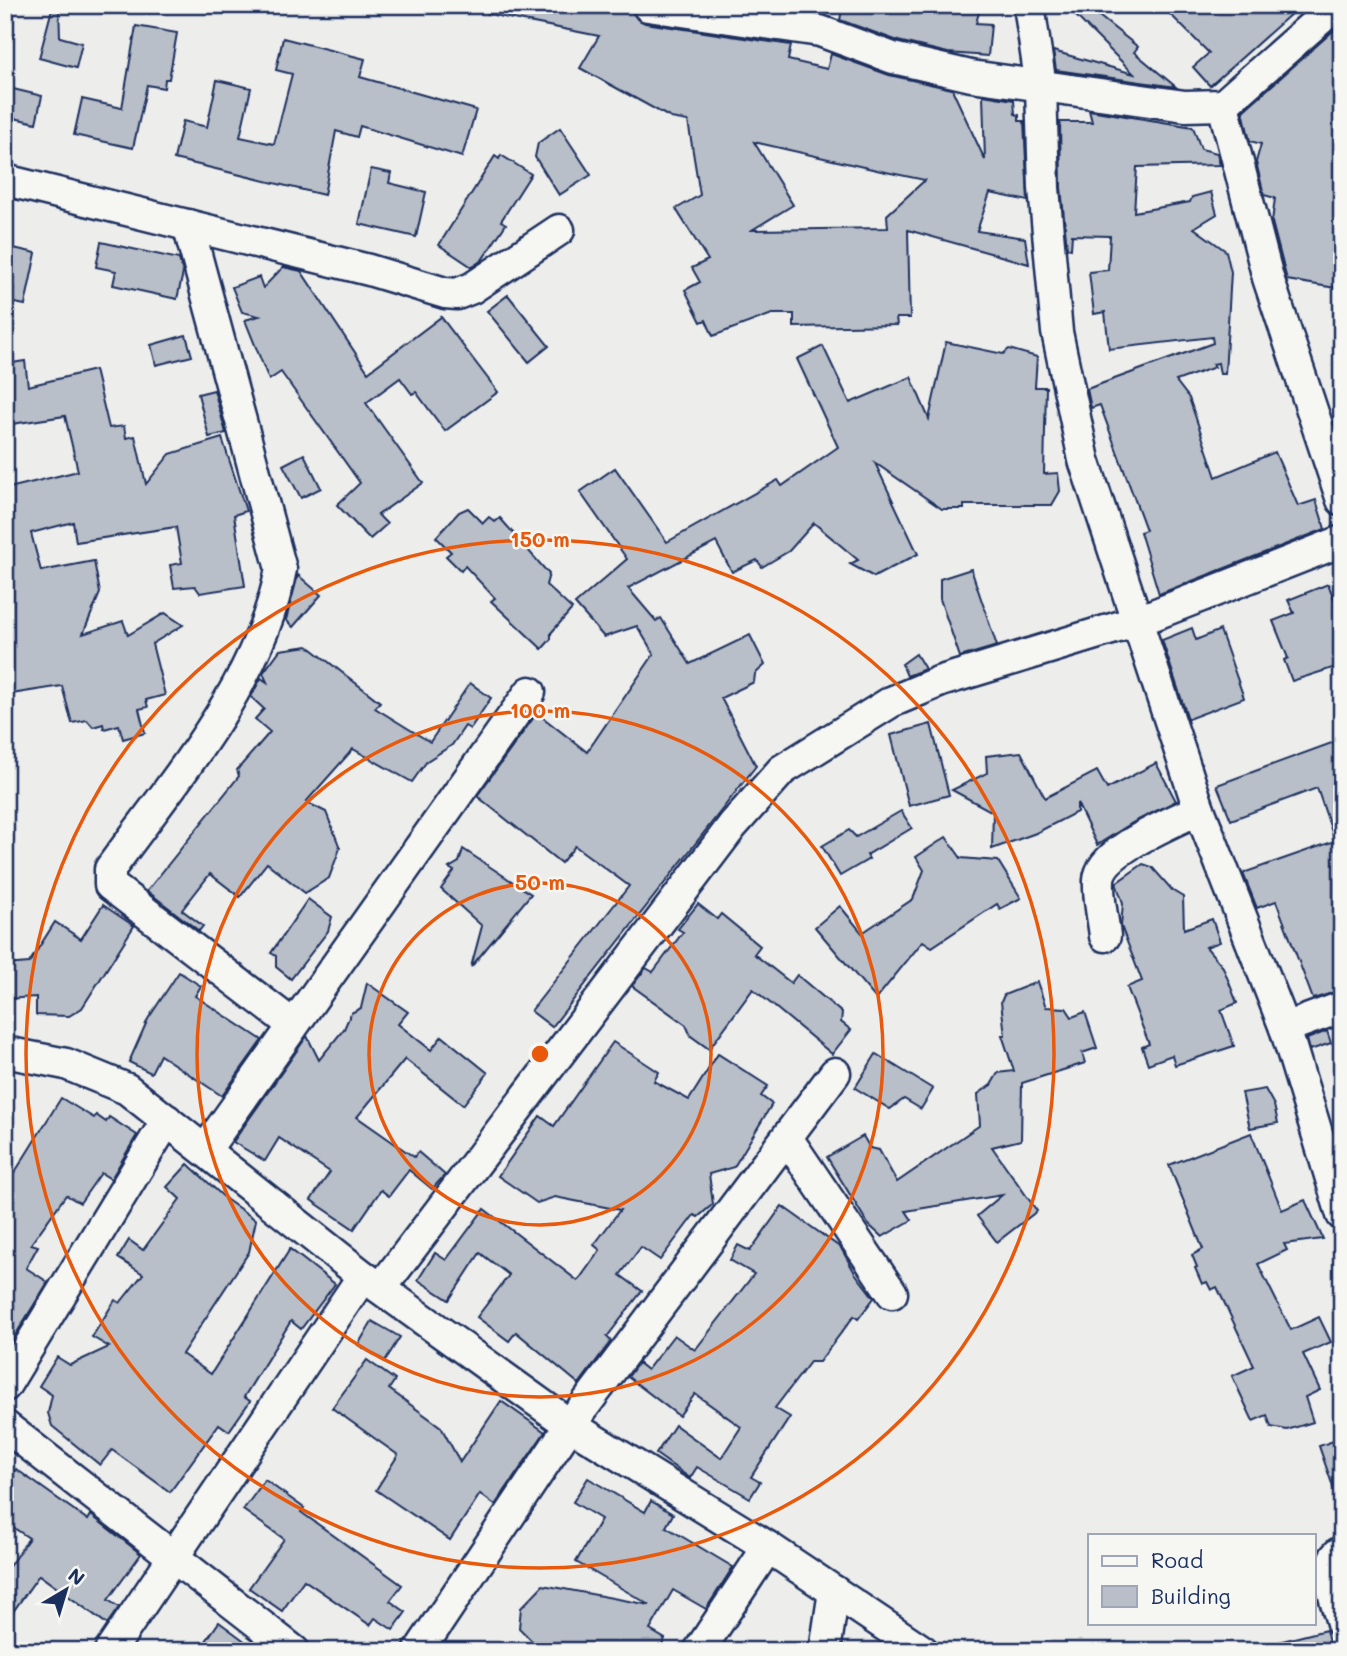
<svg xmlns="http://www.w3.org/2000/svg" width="1347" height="1656" viewBox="0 0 1347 1656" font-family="Mali,sans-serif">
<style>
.building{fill:#b9bfc8;stroke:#1b2f5e;stroke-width:2;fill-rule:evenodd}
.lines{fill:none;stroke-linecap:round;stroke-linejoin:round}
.minor-casing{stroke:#1b2f5e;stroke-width:35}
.minor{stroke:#f6f6f2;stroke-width:30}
.ring{fill:none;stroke:#e8590c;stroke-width:3.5}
.centre{fill:#e8590c;stroke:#f6f6f2;stroke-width:3.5}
.ring-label{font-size:21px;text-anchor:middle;font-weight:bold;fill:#e8590c;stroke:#f6f6f2;stroke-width:5;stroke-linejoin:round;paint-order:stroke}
</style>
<rect width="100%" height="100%" fill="#edeeec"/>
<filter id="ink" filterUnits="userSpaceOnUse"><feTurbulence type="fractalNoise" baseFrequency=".0143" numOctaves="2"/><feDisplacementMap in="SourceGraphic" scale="14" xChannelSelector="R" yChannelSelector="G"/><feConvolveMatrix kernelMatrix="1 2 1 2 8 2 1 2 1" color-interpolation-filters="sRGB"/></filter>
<g filter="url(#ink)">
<g class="building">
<polygon points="53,5 59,5 60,37 82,43 76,68 39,58"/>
<path d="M 489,5 L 631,5 L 637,19 L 645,23 L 791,45 L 788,60 L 827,69 L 831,54 L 889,75 L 952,89 L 985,160 L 983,95 L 1014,100 L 1015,114 L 1019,115 L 1019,121 L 1024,121 L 1028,201 L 990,193 L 977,231 L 1025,238 L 1029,264 L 908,230 L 910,318 L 896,318 L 897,325 L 794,327 L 794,314 L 772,314 L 713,336 L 706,320 L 701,322 L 685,290 L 700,282 L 692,268 L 708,260 L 676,209 L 700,195 L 688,121 L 671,118 L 580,68 L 599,36 L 488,14 ZM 754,142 L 881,171 L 925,180 L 887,215 L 888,228 L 752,230 L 793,205 Z"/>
<polygon points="843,5 981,5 976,23 991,24 988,56 948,53 898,41 840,20"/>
<polygon points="1065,5 1085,5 1138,47 1134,52 1176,87 1056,70 1053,51 1134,74"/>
<polygon points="1161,5 1301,5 1210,86 1193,67 1209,53"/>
<polygon points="1342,23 1342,289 1287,280 1272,222 1275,198 1264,195 1256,162 1261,144 1250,141 1243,111"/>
<polygon points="136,26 177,33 169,79 165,79 164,88 147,85 133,148 74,135 82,99 122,108"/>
<polygon points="283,38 365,59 360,77 476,110 462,157 360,126 357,137 336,131 324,195 174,159 183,121 207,127 217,80 251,88 240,137 274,144 292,74 276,70"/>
<polygon points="5,87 42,96 36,123 5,116"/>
<polygon points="1089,110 1193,127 1201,149 1217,153 1220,165 1137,167 1134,212 1190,202 1192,197 1211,192 1217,214 1194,228 1226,251 1231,272 1225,374 1220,374 1218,363 1213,364 1215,367 1176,381 1189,398 1216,477 1275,452 1298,506 1316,500 1325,529 1159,594 1140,532 1146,530 1100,405 1091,408 1087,389 1213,343 1212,337 1109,349 1105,312 1094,314 1089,272 1108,270 1110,236 1072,235 1071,249 1067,248 1061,187 1060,122 1092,122"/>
<polygon points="560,128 591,175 559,195 535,157 538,143"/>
<polygon points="501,155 531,174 501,221 506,224 482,260 472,267 439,245 495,156 499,159"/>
<polygon points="371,169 391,173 389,183 426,192 416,237 359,224"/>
<polygon points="101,242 179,259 183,273 177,299 113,285 116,271 96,267"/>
<polygon points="9,247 36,253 25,305 5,301 5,264"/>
<polygon points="283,267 301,271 368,372 441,317 498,392 445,431 416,392 412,394 400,378 366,403 423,483 378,515 387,524 370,539 337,505 360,483 281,372 269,380 245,320 259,316 242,312 232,287 259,277 263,288"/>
<polygon points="508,295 549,346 529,362 487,311"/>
<polygon points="186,335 192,356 156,365 151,345"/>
<polygon points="946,342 1003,354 1009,349 1037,357 1035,387 1046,387 1044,474 1058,473 1060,491 1052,505 964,505 964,509 942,509 875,463 918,554 874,577 850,564 858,560 814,523 789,551 762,567 757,560 732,572 716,542 628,588 656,621 661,618 690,664 750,635 765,665 755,674 754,682 721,698 756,766 552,1027 531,1011 629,886 575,846 561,863 477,796 537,713 587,752 654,654 637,626 604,637 575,604 627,559 580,492 615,468 667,542 778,480 782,486 838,447 797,359 823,346 850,403 911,377 929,419"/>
<polygon points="25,361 28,386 95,370 109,428 124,426 126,438 135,436 146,484 170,454 222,438 246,511 234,515 245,586 200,593 195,586 174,588 170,565 182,563 176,527 76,542 73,522 31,533 41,571 94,561 100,593 83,634 123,621 128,635 165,613 183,625 152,644 165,695 146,700 148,707 139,709 145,733 123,739 119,725 104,729 103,724 93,727 87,720 72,723 62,686 5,695 5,489 78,471 65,416 5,425 5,364"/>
<polygon points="214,390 226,433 209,437 198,394"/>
<polygon points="304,454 321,488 301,498 283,465"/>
<polygon points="468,508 483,523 489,517 495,522 500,518 549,574 546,585 572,609 551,633 551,639 542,649 491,601 495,598 465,566 461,571 446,556 451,552 436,537 459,512"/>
<polygon points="971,569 997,646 960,657 940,599 940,579"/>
<polygon points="298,575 321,595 293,627 286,620"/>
<polygon points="1328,584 1342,617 1342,665 1292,681 1284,660 1288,658 1273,621 1294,613 1288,600"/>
<polygon points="1192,628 1196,640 1220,630 1244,698 1188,719 1162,640"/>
<polygon points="308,646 380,702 375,708 430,742 470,683 491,698 470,729 465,726 452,745 427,761 412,782 353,749 306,802 326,812 340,848 329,878 305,893 267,863 240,897 210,874 182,910 203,926 199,931 147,891 239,776 237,770 270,732 255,719 264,709 251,697 261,678 267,682 263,673 280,650"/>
<polygon points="916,654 925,669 907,676 902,664"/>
<polygon points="931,724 949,795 909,806 891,735"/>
<polygon points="1337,741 1342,754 1342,990 1313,999 1276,901 1257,908 1243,873 1335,841 1317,788 1231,820 1217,785"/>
<polygon points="1021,752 1045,798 1097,771 1107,789 1156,763 1176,801 1132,823 1097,845 1077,803 1077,812 1036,833 992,849 993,812 952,790 987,773 986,756"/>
<polygon points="901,811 912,828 867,855 869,859 840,876 822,846 849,830 856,837"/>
<polygon points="946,837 961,858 998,861 1021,898 1000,909 997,904 932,947 923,941 876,999 815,927 840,906 862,933 913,899 924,870 916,857"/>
<polygon points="463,849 531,894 471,967 482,926 441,889 454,871 449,868 459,862"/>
<polygon points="1143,864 1152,867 1173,891 1183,897 1184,929 1212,919 1220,942 1206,947 1223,967 1237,1003 1221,1010 1234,1046 1175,1065 1172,1055 1148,1064 1142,1047 1149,1044 1127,987 1142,981 1121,926 1123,903 1116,883"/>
<polygon points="308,899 332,917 328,931 291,979 276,967 276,956 271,953"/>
<polygon points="698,904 717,919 721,914 760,946 754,954 791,983 797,975 842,1013 841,1022 851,1030 832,1054 753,989 709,1049 691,1036 686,1025 632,986 646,968 653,972 683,932 678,929"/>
<polygon points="103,905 134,926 82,1008 69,1016 36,1015 36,997 5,999 5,965 29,963 55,922 81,939"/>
<polygon points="179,972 201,986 195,996 262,1040 222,1096 160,1055 151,1073 129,1062 148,1019"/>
<polygon points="1037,982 1046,1007 1066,1008 1072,1017 1085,1012 1097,1048 1082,1053 1085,1063 1022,1083 1021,1140 992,1147 1037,1211 997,1242 977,1216 1002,1195 906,1211 912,1220 882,1237 868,1224 827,1157 863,1136 870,1148 879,1150 897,1182 980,1125 978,1094 991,1085 998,1073 1014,1071 1002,1035 1005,1035 1001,1002 1004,995"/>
<polygon points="367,983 408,1012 398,1024 431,1050 442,1036 488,1073 463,1105 405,1059 357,1117 414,1157 418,1152 445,1175 432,1189 409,1170 389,1196 381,1190 354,1229 311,1200 330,1172 279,1138 265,1161 233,1142 307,1036 319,1060 344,1029 351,1013 361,1008"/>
<polygon points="1327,1031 1331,1043 1310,1050 1307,1039"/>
<polygon points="613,1042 659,1072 654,1081 689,1100 718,1054 768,1086 761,1096 772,1104 734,1167 709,1174 713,1204 698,1217 694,1215 660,1260 641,1247 620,1275 642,1291 607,1337 611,1341 579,1384 516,1332 509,1341 477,1317 509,1275 480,1253 449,1300 418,1280 435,1253 446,1260 484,1209 578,1281 600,1250 594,1245 620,1210 555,1197 537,1203 498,1176 540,1116 554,1126"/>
<polygon points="876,1054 933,1089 921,1109 904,1099 890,1109 855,1088"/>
<polygon points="1265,1089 1274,1105 1278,1123 1250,1128 1242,1093"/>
<polygon points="61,1098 94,1118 96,1115 106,1122 109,1117 137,1135 111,1179 101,1173 80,1203 66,1195 31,1244 38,1246 26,1268 48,1282 5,1352 5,1188"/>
<polygon points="1251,1133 1282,1210 1305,1200 1323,1239 1284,1244 1287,1250 1258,1264 1291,1330 1319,1317 1331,1342 1303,1354 1320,1390 1305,1397 1313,1422 1287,1430 1271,1427 1267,1415 1253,1421 1232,1376 1254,1366 1217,1287 1211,1290 1207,1282 1202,1284 1195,1268 1197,1267 1192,1255 1203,1249 1169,1165"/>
<polygon points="188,1164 227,1200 256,1220 249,1252 182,1354 211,1374 290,1249 335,1284 301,1329 291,1321 244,1397 250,1401 229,1431 219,1424 170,1492 112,1450 100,1465 52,1426 48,1413 52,1395 39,1386 57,1357 70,1365 109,1347 92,1337 115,1300 120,1303 143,1274 118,1258 129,1240 143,1250 180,1199 167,1187"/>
<polygon points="782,1206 841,1248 855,1273 874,1298 858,1319 854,1316 819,1362 810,1362 775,1408 790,1417 751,1477 760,1482 750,1498 697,1467 690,1478 656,1454 675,1425 721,1458 741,1427 695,1394 679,1416 628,1377 638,1363 647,1370 674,1335 695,1350 754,1274 730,1260 738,1245 750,1251"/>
<polygon points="372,1321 400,1337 385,1361 358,1345"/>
<polygon points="367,1360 395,1380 389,1389 441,1427 460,1462 501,1401 545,1432 495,1505 480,1494 450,1540 376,1490 398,1455 332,1408"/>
<polygon points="1342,1438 1342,1503 1339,1504 1319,1446"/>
<polygon points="16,1469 88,1520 91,1515 141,1554 108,1600 119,1607 107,1624 39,1575 5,1623 5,1572 29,1538 5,1522 5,1485"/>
<polygon points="588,1478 645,1512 651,1501 673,1514 666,1527 733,1567 706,1609 673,1590 650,1630 665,1639 659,1651 542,1651 519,1628 521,1608 543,1585 650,1605 576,1562 601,1519 573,1502"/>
<polygon points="265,1480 304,1508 301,1512 402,1585 390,1601 406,1612 393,1630 375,1618 370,1625 304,1580 282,1611 249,1588 284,1539 243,1510"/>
<polygon points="219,1622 258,1651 199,1651"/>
<polygon points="1326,1630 1331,1651 1270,1651 1270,1644"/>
</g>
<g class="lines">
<defs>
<g id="minor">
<polyline points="1029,5 1041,87 1044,188 1057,332 1084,460 1199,809 1285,1028 1342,1215"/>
<polyline points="648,6 820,31 893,58 971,76 1185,106 1223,105 1336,5"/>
<polyline points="1223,105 1268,278 1342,500"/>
<polyline points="5,180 369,270 445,293 457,294 472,288 559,230"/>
<path d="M 188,225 L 281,569 C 259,684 177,776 110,869 L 110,885 L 293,1025"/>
<path d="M 1105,936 C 1103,918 1098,898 1099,880 C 1100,850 1174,822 1199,809"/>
<polyline points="1285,1028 1342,1007"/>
<polyline points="5,1052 66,1064 127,1089 363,1276 570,1425 768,1547 923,1651"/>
<polyline points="787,1138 892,1293"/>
<polyline points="206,1149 530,692"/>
<polyline points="381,1288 733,825 782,770 891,702 941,681 1138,621 1342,541"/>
<polyline points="5,1386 167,1120"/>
<polyline points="5,1426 294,1651"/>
<path d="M 1342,1551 C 1319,1564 1337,1603 1342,1623"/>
<polyline points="110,1651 363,1276"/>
<polyline points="419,1651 570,1425 835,1073"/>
<polyline points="699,1651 768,1547"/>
<polyline points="825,1651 834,1591"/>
</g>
</defs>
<use href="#minor" class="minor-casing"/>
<use href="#minor" class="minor"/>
</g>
</g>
<g class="ring">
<circle cx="540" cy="1054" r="171"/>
<circle cx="540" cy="1054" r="343"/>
<circle cx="540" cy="1054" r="514"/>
</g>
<circle cx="540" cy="1054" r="10" class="centre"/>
<g class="ring-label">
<text x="540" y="547">150 m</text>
<text x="540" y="718">100 m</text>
<text x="540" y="890">50 m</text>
</g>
<rect width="1347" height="1656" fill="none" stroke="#f6f6f2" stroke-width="28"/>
<rect x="14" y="14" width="1319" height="1628" fill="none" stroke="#1b2f5e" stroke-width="2.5" filter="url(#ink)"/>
<rect x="1088" y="1534" width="228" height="91" fill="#f6f6f2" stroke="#9ea6b7" stroke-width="2"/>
<rect x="1102" y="1556" width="35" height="10" fill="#f6f6f2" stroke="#9ea6b7" stroke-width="2"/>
<text x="1151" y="1568" font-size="21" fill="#1b2f5e">Road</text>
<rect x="1102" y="1586" width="35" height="21" fill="#b9bfc8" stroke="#9ea6b7" stroke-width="2"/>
<text x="1151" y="1604" font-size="21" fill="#1b2f5e">Building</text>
<g transform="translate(66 1590) rotate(38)" stroke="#f6f6f2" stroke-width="5" paint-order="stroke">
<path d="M0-5L12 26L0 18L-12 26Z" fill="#1b2f5e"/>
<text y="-10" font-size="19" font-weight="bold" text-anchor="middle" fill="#1b2f5e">N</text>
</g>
</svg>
